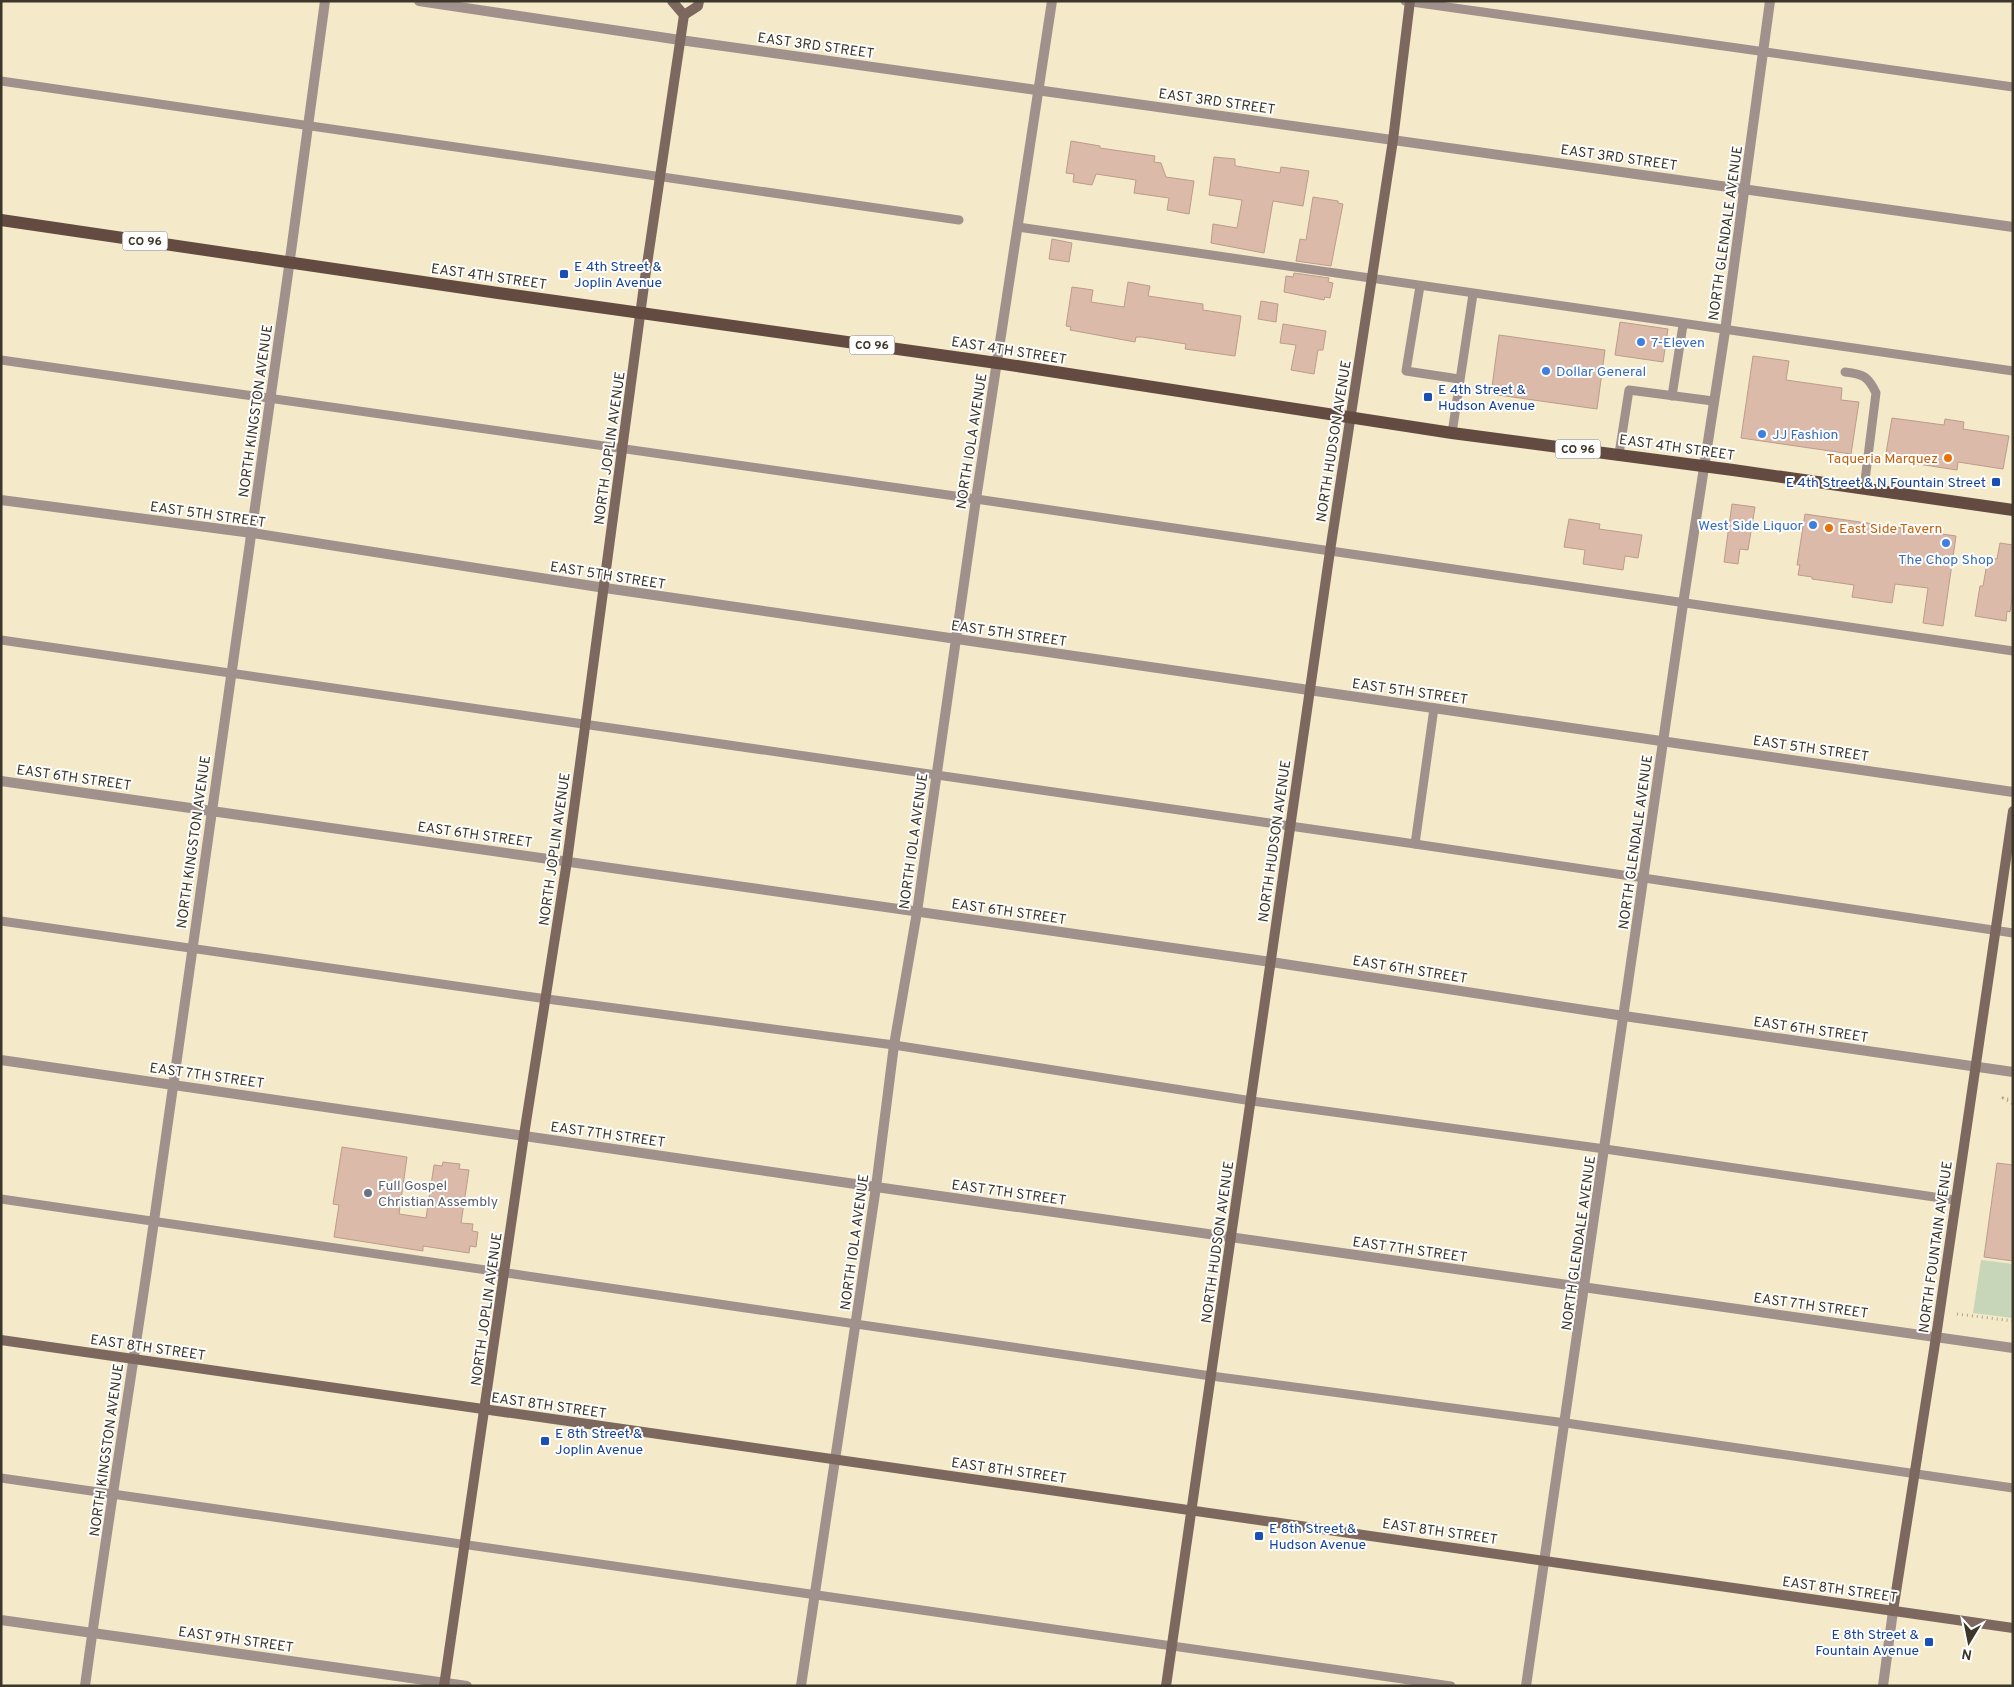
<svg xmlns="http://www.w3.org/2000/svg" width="2014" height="1687" viewBox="0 0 2014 1687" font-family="Overpass,sans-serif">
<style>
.green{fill:#c7d5b8}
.building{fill:#dbbaa9;stroke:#bc9c8c}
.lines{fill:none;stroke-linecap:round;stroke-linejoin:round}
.path{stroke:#ada58c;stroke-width:3;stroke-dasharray:1 4;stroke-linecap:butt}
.lane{stroke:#a1918c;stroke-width:9}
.street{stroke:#a1918c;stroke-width:10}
.secondary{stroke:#7d6860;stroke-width:10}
.primary{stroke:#644b42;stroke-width:12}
.transit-dot{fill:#1a4fb4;stroke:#fff;stroke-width:2}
.shop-dot{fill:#3f7fe0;stroke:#fff;stroke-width:2}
.food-dot{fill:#e8710a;stroke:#fff;stroke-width:2}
.worship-dot{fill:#6b7280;stroke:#fff;stroke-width:2}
.labels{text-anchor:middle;stroke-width:4;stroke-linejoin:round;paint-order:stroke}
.shield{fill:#fff;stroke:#76736a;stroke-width:1}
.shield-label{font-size:12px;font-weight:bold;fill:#3b372a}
.street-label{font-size:14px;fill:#3b372a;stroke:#fff}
.transit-label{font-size:14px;fill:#164399;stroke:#fff;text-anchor:start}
.shop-label{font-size:14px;fill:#366cbe;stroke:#fff;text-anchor:start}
.food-label{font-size:14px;fill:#c56008;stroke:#fff;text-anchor:end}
.worship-label{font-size:14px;fill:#5b616d;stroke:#fff;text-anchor:start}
</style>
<rect width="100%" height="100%" fill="#f4e9c8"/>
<polygon class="green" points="1981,1260 2013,1264 2013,1318 1973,1313"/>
<g class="building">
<polygon points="1071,141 1100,146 1100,148 1155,156 1154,162 1161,163 1166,177 1194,181 1189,214 1167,210 1169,198 1134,193 1136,180 1096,174 1092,185 1073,182 1074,174 1066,173"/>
<polygon points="1214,157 1235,159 1235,165 1236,166 1280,173 1281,167 1309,171 1303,206 1273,201 1264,253 1211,243 1213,224 1237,228 1242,200 1209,195"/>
<polygon points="1313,197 1338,201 1338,203 1343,204 1331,266 1296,261 1300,239 1306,240"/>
<polygon points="1052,239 1072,243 1069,262 1049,259"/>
<polygon points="1294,273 1329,278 1328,282 1333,283 1330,298 1325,297 1324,300 1284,292 1286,276 1293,277"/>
<polygon points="1128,282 1150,286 1148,296 1203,304 1203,310 1241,316 1235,356 1185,349 1186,344 1142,337 1136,337 1135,342 1070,330 1071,327 1066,326 1072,287 1093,290 1091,302 1124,307"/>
<polygon points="1261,301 1278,304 1276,322 1258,319"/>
<polygon points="1620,322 1668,329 1663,362 1615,355"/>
<polygon points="1283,324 1326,331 1323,350 1318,350 1314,374 1291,370 1296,345 1280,343"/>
<polygon points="1499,335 1605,350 1597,409 1491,394"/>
<polygon points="1753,356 1789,361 1786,380 1842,388 1841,400 1859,402 1851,454 1741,438"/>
<polygon points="1892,418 1944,425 1945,419 1964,422 1963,429 2009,436 2003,469 1958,462 1957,470 1885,459"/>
<polygon points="1732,504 1755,507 1748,550 1740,549 1738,564 1724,562"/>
<polygon points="1805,514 1956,536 1943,626 1923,623 1928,588 1895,584 1892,603 1852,597 1854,585 1812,579 1812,577 1798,575 1800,565 1797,565"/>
<polygon points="1569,519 1600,524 1599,529 1642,535 1638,558 1625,556 1623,570 1583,564 1585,550 1564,547"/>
<polygon points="2000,543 2013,545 2013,592 2010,612 2007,611 2006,621 1975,616 1980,586 1983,586 1988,558 1997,559"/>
<polygon points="342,1147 407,1157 399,1214 426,1218 434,1165 442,1166 443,1162 451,1163 460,1164 459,1169 469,1170 461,1223 473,1224 472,1231 478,1232 476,1247 470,1246 469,1253 423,1246 423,1251 334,1237 339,1205 333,1204"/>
<polygon points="1997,1163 2013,1165 2013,1261 1984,1257"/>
</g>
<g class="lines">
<g class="path">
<polyline points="2013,1100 2003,1098 2013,1104"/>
<polyline points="1957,1314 2013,1321"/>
</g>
<g class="lane">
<polyline points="1405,1 2013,87"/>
<path d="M 1,81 C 321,125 640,174 959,220"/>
<polyline points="1018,227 2013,371"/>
<polyline points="1420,286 1406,371 1459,379"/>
<polyline points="1,360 976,499 2013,651"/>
<path d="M 1845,372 C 1863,374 1868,376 1876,393 L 1864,488"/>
<polyline points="1672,396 1683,325"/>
<polyline points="1452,433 1473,294"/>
<polyline points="1619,454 1629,390 1713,401"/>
<polyline points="1,640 1415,844 2013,933"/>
<polyline points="1415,844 1434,708"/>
<polyline points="1,921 547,999 894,1045 1252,1101 1605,1149 1955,1200"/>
<polyline points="1,1199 1211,1376 1566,1423 2013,1488"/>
<polyline points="1,1478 1451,1686"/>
</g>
<g class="street">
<polyline points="419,1 680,40 2013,227"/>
<polyline points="1,500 252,533 605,588 2013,792"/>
<polyline points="1,781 1271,962 1624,1016 2013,1072"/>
<polyline points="1,1060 876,1187 2013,1348"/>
<polyline points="1,1620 467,1686"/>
<path d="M 85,1686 C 106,1530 132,1376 154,1221 C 211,814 271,408 325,1"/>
<polyline points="801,1686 876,1187 894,1045 917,912 976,499 1052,1"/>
<polyline points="1526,1686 1683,604 1725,331 1770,1"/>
<polyline points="1883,1686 1893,1611"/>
</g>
<g class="secondary">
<polyline points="672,1 684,15"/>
<polyline points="684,15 698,6 699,1"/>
<polyline points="1,1340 2013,1628"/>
<polyline points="1893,1611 1936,1337 2013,811"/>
<polyline points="444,1686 524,1135 567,861 645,278 684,15"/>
<polyline points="1166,1686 1330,551 1393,140 1410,1"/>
</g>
<polyline class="primary" points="1,220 498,293 997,363 1452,433 1733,470 2013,510"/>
</g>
<g class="transit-dot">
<rect x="559" y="269" width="10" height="10" rx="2.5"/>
<rect x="1423" y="392" width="10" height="10" rx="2.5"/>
<rect x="1991" y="477" width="10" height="10" rx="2.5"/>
<rect x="540" y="1436" width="10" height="10" rx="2.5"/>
<rect x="1254" y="1531" width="10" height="10" rx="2.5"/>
<rect x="1924" y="1637" width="10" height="10" rx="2.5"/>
</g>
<g class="shop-dot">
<circle cx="1641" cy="342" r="5"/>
<circle cx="1546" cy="371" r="5"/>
<circle cx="1762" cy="434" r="5"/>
<circle cx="1813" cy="525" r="5"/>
<circle cx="1946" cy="543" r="5"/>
</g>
<g class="food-dot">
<circle cx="1948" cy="458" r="5"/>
<circle cx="1829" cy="528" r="5"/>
</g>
<circle class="worship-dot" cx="368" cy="1193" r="5"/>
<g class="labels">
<g class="shield">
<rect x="122.5" y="231.5" width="45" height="19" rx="4"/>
<rect x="849.5" y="335.5" width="45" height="19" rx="4"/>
<rect x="1555.5" y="439.5" width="45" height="19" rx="4"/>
</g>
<g class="shield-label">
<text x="145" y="245">CO 96</text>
<text x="872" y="349">CO 96</text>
<text x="1578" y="453">CO 96</text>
</g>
<g class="street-label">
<text transform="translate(816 45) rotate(8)" y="5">EAST 3RD STREET</text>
<text transform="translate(1217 101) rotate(8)" y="5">EAST 3RD STREET</text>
<text transform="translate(1619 157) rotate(8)" y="5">EAST 3RD STREET</text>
<text transform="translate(1725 233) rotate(-82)" y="5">NORTH GLENDALE AVENUE</text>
<text transform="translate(489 276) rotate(8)" y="5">EAST 4TH STREET</text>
<text transform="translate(1009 350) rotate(9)" y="5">EAST 4TH STREET</text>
<text transform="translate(255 411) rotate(-82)" y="5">NORTH KINGSTON AVENUE</text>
<text transform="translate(971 441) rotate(-81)" y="5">NORTH IOLA AVENUE</text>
<text transform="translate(1333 441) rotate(-81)" y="5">NORTH HUDSON AVENUE</text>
<text transform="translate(1677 447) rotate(8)" y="5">EAST 4TH STREET</text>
<text transform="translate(609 448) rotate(-82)" y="5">NORTH JOPLIN AVENUE</text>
<text transform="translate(208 514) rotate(8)" y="5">EAST 5TH STREET</text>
<text transform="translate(608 575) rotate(9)" y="5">EAST 5TH STREET</text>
<text transform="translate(1009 633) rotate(8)" y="5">EAST 5TH STREET</text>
<text transform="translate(1410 691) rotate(8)" y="5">EAST 5TH STREET</text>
<text transform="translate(1811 748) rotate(8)" y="5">EAST 5TH STREET</text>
<text transform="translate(74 777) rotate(8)" y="5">EAST 6TH STREET</text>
<text transform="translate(475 834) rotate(8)" y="5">EAST 6TH STREET</text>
<text transform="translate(913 841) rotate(-82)" y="5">NORTH IOLA AVENUE</text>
<text transform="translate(1274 841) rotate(-82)" y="5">NORTH HUDSON AVENUE</text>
<text transform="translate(193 842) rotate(-82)" y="5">NORTH KINGSTON AVENUE</text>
<text transform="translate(1635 842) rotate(-82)" y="5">NORTH GLENDALE AVENUE</text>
<text transform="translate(554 849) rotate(-82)" y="5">NORTH JOPLIN AVENUE</text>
<text transform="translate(1009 911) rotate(8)" y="5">EAST 6TH STREET</text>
<text transform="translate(1410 969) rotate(9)" y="5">EAST 6TH STREET</text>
<text transform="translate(1811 1029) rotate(8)" y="5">EAST 6TH STREET</text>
<text transform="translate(207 1075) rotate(8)" y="5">EAST 7TH STREET</text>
<text transform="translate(608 1134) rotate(8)" y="5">EAST 7TH STREET</text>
<text transform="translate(1009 1192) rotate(8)" y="5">EAST 7TH STREET</text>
<text transform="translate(854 1242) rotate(-82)" y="5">NORTH IOLA AVENUE</text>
<text transform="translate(1217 1242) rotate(-82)" y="5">NORTH HUDSON AVENUE</text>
<text transform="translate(1578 1243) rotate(-82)" y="5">NORTH GLENDALE AVENUE</text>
<text transform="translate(1935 1247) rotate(-82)" y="5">NORTH FOUNTAIN AVENUE</text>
<text transform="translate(1410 1249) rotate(8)" y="5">EAST 7TH STREET</text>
<text transform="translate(1811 1305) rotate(8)" y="5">EAST 7TH STREET</text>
<text transform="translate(486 1309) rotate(-82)" y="5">NORTH JOPLIN AVENUE</text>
<text transform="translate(148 1347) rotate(8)" y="5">EAST 8TH STREET</text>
<text transform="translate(549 1405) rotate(8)" y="5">EAST 8TH STREET</text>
<text transform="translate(106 1450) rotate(-82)" y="5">NORTH KINGSTON AVENUE</text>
<text transform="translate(1009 1470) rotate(8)" y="5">EAST 8TH STREET</text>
<text transform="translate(1440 1531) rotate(8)" y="5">EAST 8TH STREET</text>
<text transform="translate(1840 1589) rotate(8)" y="5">EAST 8TH STREET</text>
<text transform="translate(236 1639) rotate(8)" y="5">EAST 9TH STREET</text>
</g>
<g class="transit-label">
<text x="574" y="271">E 4th Street &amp;<tspan x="574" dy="16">Joplin Avenue</tspan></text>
<text x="1438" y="394">E 4th Street &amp;<tspan x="1438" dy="16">Hudson Avenue</tspan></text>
<text x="1986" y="487" text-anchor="end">E 4th Street &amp; N Fountain Street</text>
<text x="555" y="1438">E 8th Street &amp;<tspan x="555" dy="16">Joplin Avenue</tspan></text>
<text x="1269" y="1533">E 8th Street &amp;<tspan x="1269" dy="16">Hudson Avenue</tspan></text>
<text x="1919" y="1639" text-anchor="end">E 8th Street &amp;<tspan x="1919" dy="16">Fountain Avenue</tspan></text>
</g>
<g class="shop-label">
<text x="1651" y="347">7-Eleven</text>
<text x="1556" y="376">Dollar General</text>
<text x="1772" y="439">JJ Fashion</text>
<text x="1803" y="530" text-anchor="end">West Side Liquor</text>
<text x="1946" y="564" text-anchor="middle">The Chop Shop</text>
</g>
<g class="food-label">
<text x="1938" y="463">Taqueria Marquez</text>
<text x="1839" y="533" text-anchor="start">East Side Tavern</text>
</g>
<g class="worship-label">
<text x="378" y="1190">Full Gospel<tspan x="378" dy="16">Christian Assembly</tspan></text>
</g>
</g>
<rect width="2014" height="1687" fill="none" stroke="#3b372a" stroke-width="5"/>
<g transform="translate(1969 1642) rotate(190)" stroke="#ffffff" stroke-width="4" paint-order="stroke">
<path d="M0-4L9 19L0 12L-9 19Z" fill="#3b372a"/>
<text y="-8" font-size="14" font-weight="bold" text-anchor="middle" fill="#3b372a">N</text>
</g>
</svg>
